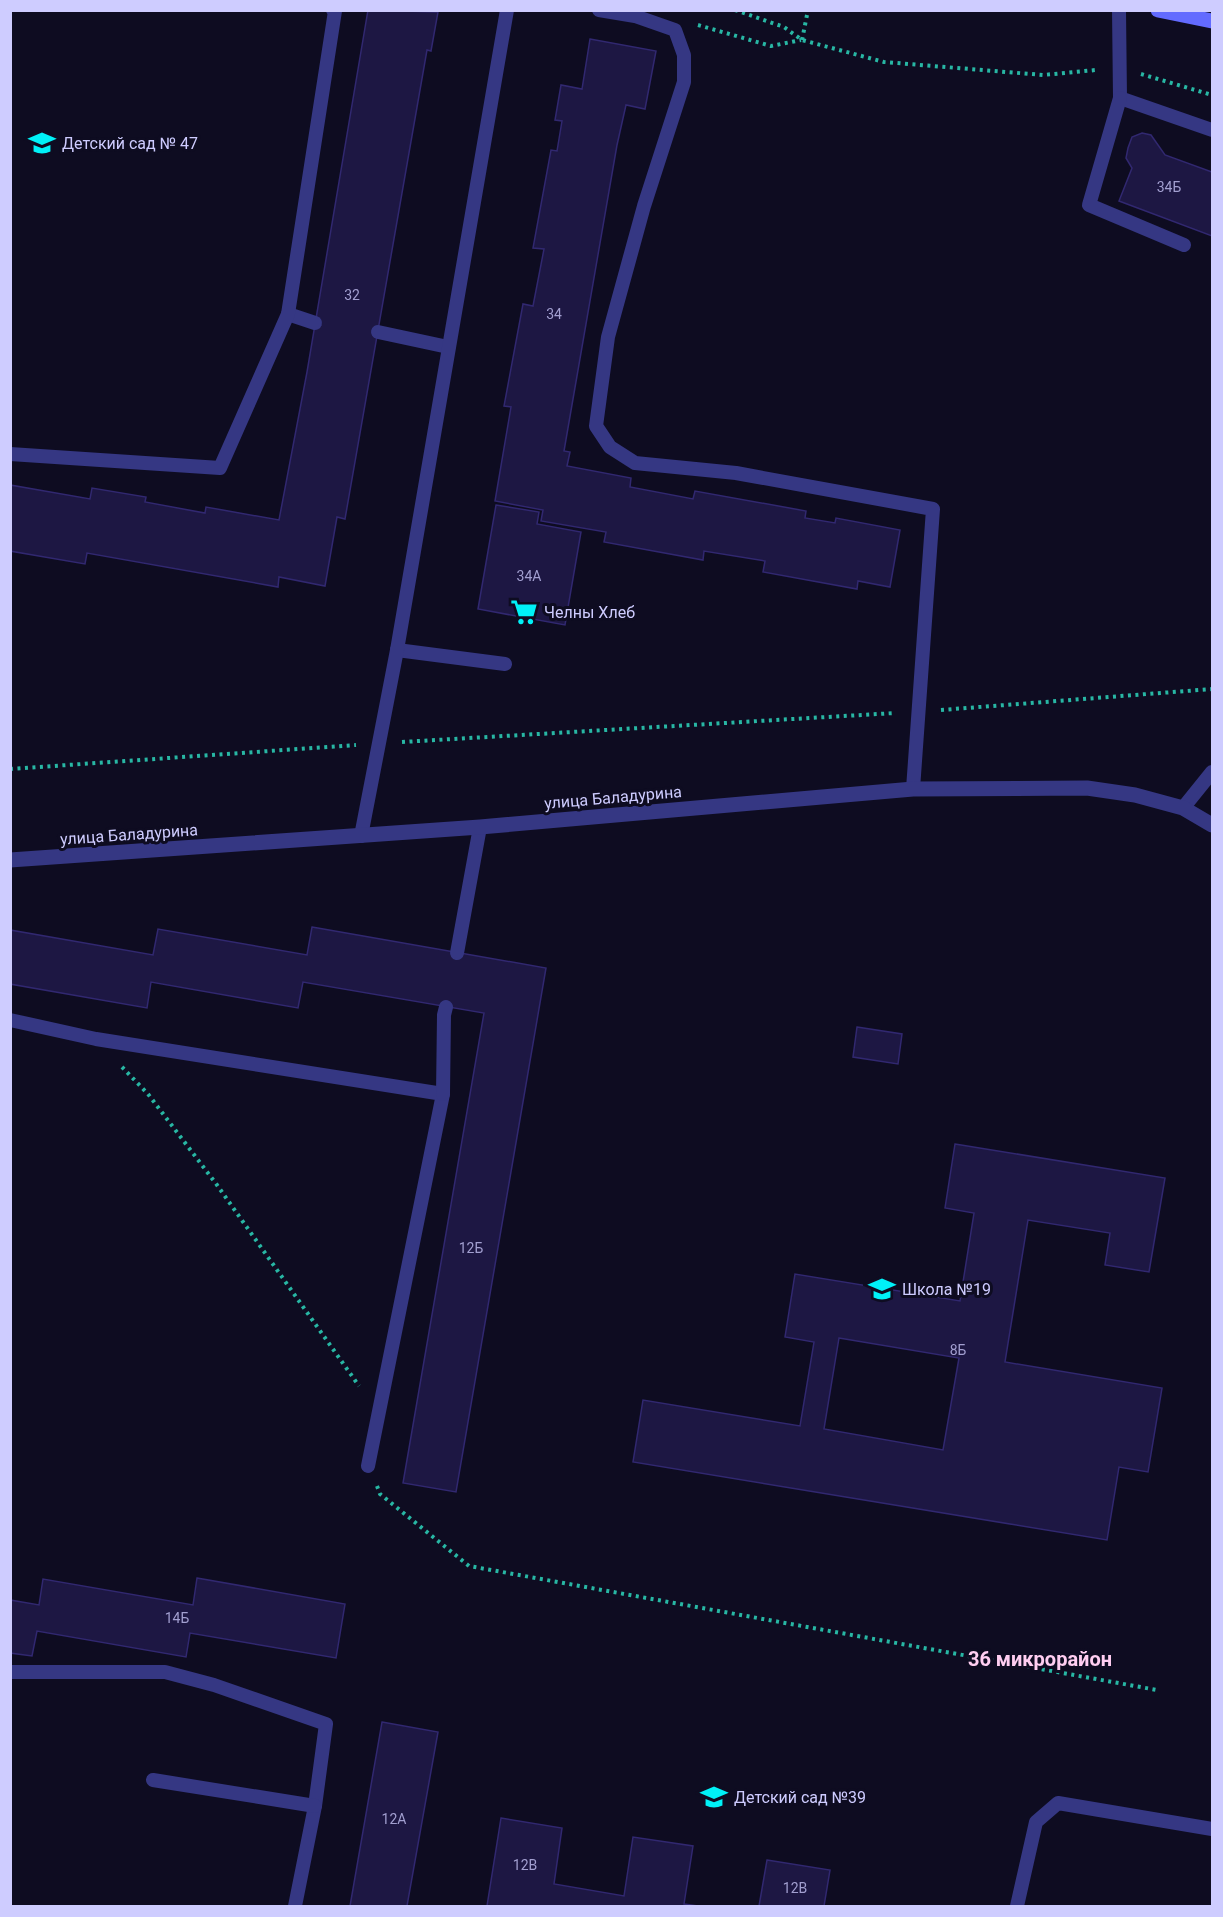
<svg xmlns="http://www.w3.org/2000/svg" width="1223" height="1917" viewBox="0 0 1223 1917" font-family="Roboto,sans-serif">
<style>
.building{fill:#1d1743;stroke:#312870;stroke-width:1.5;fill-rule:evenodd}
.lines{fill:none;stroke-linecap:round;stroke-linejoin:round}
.path{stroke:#28b7a4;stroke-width:4;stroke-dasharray:3 4.5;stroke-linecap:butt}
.service{stroke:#353783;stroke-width:14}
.minor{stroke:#353783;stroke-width:15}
.secondary{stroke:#636bff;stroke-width:15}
.labels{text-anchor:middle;stroke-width:6;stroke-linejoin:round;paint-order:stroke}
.number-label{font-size:14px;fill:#a29fd0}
.poi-label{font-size:16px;fill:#ceccff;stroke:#0e0c21;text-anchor:start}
.street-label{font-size:16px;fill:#ceccff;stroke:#0e0c21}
.quarter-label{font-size:20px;font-weight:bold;fill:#ffcef1;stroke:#0e0c21}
</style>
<rect width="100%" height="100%" fill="#0e0c21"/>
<g class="building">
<polygon points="368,10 438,12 431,51 427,50 345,519 337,517 325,586 279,577 278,587 87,553 85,564 10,551 10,485 90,499 92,488 146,497 145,502 205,513 206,507 279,520 307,372"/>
<polygon points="590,39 656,51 645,109 626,105 617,145 564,451 570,452 567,466 631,478 630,487 693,499 695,491 806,511 805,518 835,523 836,518 900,530 890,587 858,581 857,589 763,572 765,561 704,551 703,560 604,542 606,532 541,521 543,510 495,501 511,407 504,406 523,304 533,306 544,249 533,248 551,150 557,151 562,121 555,120 561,85 582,89"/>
<polygon points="1142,133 1151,135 1165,155 1212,172 1212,236 1119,201 1132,168 1126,158 1128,148 1132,137"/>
<polygon points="496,505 539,512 537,524 581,532 565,625 478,609"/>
<polygon points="312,927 546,968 456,1492 403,1483 484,1013 303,982 298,1008 151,982 147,1008 10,984 10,930 153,955 158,929 307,955"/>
<polygon points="857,1027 902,1034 898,1064 853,1057"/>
<path d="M 955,1144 L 1165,1178 L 1149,1272 L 1105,1265 L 1110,1233 L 1028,1220 L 1005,1362 L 1162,1388 L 1148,1472 L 1119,1467 L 1107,1540 L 633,1462 L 643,1400 L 800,1426 L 814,1342 L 785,1337 L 795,1274 L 960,1301 L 974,1213 L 945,1208 ZM 839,1338 L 959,1358 L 943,1450 L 824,1429 Z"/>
<polygon points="197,1578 345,1604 336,1658 190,1633 186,1657 37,1631 32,1656 10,1653 10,1600 39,1605 43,1579 193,1605"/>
<polygon points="382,1722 438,1732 407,1906 350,1906"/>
<polygon points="501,1818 562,1828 554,1884 624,1896 633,1837 693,1846 684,1904 698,1906 487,1906"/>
<polygon points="767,1860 830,1870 824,1906 759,1906"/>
</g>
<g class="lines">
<g class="path">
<polyline points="735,10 784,27 802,40 884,62 1043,75 1096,70"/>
<polyline points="698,25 771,46 801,40"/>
<polyline points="802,40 808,10"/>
<polyline points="1141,74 1212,95"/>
<polyline points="941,710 1212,689"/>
<polyline points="402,742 895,713"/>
<polyline points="10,769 356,745"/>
<polyline points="122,1067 148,1094 217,1185 359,1386"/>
<polyline points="377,1486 380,1494 469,1566 1157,1690"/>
</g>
<g class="service">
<polyline points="599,10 635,16 675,30 684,55 684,82 644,206 608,337 596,426 610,447 635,463 736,473 933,509 913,789"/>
<polyline points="1119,10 1120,98 1212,130"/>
<polyline points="1120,98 1089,205 1184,245"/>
<polyline points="288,314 315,323"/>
<polyline points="378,332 448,347"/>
<polyline points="10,454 220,468 288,314 335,11 333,10"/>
<polyline points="397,650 505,664"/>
<polyline points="1183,808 1212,772"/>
<polyline points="361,836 397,650 507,10"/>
<polyline points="457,953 480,827"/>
<polyline points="10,1020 96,1039 443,1094 368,1466"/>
<polyline points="443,1094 444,1015 446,1007"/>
<polyline points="10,1672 165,1672 214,1685 326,1724 315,1806 295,1906"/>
<polyline points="153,1780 315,1806"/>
<polyline points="1017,1906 1036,1822 1058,1803 1212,1829"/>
</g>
<polyline class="minor" points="10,860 480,827 913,789 1087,788 1135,795 1183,808 1212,825"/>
<polyline class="secondary" points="1158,10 1212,21"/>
</g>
<defs>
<symbol id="school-bare" viewBox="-9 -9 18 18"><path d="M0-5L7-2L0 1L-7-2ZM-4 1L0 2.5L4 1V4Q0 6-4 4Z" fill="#00f1f7" stroke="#0e0c21" stroke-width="2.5" paint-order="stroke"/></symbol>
<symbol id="supermarket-bare" viewBox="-9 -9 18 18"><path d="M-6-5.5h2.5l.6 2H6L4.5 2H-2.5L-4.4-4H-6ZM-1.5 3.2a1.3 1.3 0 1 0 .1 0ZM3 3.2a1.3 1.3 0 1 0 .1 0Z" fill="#00f1f7" stroke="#0e0c21" stroke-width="2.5" paint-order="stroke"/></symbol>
</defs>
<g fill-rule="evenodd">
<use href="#school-bare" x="23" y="124" width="38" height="38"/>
<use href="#supermarket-bare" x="505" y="593" width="38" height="38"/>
<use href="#school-bare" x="863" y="1270" width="38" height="38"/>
<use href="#school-bare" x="695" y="1778" width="38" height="38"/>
</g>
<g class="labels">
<g class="number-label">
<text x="1169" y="192">34Б</text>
<text x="352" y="300">32</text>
<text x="554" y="319">34</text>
<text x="529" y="581">34А</text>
<text x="471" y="1253">12Б</text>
<text x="958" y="1355">8Б</text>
<text x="177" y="1623">14Б</text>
<text x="394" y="1824">12А</text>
<text x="525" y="1870">12В</text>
<text x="795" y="1893">12В</text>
</g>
<g class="poi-label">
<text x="62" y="149">Детский сад № 47</text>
<text x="544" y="618">Челны Хлеб</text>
<text x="902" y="1295">Школа №19</text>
<text x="734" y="1803">Детский сад №39</text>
</g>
<g class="street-label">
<text transform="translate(613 797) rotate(-5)" y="6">улица Баладурина</text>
<text transform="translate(129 834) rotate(-4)" y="6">улица Баладурина</text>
</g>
<g class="quarter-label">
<text x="1040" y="1666">36 микрорайон</text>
</g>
</g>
<rect width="1223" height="1917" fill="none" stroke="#ceccff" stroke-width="24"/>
</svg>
